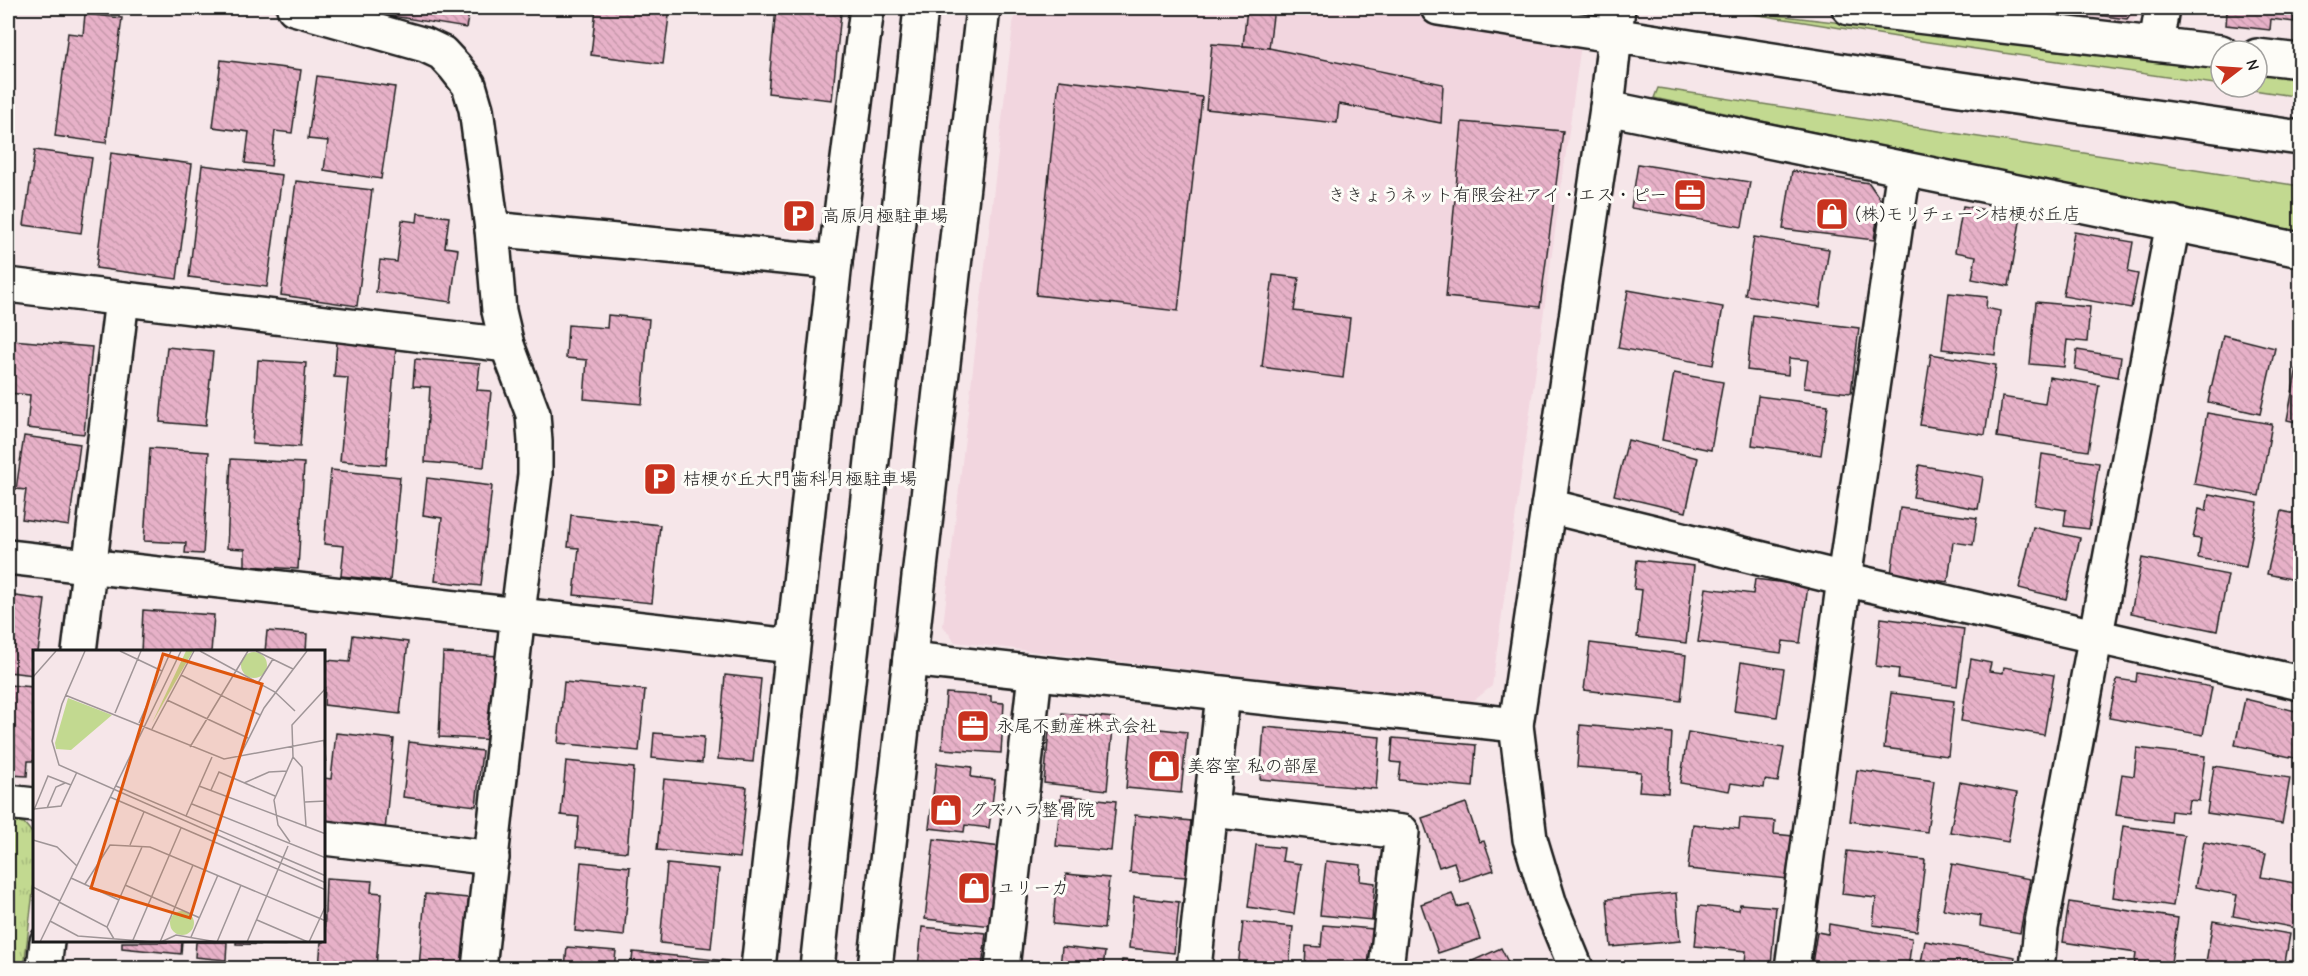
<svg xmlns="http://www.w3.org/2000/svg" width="2308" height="976" viewBox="0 0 2308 976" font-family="'Comic Neue','Klee One',sans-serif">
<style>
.built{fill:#f2d6df}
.green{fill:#c2d990;stroke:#6f7a56;stroke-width:1.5}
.park{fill:url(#park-tufts);stroke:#6f7a56;stroke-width:1.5}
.building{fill:url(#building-back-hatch);stroke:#1c1c1c;stroke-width:1.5}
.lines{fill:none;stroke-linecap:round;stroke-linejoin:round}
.minor-casing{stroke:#1c1c1c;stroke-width:38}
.tertiary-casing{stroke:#1c1c1c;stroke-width:38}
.minor{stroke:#fdfcf7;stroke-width:33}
.tertiary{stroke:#fdfcf7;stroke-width:33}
.labels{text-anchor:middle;stroke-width:6;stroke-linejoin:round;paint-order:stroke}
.poi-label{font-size:18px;fill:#1c1c1c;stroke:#fdfcf7;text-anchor:start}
.inset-road{fill:none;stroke:#9f9597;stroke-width:1.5}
.view{fill:#de560d;fill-opacity:0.15;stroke:#de560d;stroke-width:3}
.inset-edge{fill:none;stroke:#1c1c1c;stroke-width:3}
</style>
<defs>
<pattern id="park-tufts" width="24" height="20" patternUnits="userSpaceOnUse" patternTransform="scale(1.5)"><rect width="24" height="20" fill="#c2d990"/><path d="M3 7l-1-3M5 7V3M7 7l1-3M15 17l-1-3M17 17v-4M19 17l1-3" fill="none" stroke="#a6ba7c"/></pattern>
<pattern id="building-back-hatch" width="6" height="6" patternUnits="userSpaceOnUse" patternTransform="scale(1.5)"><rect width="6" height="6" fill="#e7b1c8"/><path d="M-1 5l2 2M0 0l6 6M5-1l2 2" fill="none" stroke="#c698ab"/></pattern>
</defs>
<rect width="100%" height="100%" fill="#f6e6e9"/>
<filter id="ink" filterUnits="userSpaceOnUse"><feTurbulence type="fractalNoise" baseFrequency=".0167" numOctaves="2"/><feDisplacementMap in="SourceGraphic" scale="12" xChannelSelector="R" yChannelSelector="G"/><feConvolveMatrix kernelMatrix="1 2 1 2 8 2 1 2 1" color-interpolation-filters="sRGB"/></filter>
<g filter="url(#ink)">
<g class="built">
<polygon points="1015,8 1586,8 1492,686 1471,703 955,642 943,626"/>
<polygon points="1999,8 2146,8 2130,24"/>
</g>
<g class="green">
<polygon points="1716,8 2221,68 2221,85 1928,42"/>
<polygon points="2257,72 2300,77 2300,97 2233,87 2257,87"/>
<polygon points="1658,88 2300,186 2300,235 1654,98"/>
</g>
<polygon class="park" points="8,821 24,823 34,835 34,883 24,968 8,968"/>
<g class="building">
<polygon points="387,8 470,8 466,28 386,15"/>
<polygon points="596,8 670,8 663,64 591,55"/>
<polygon points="776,8 841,13 832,100 768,93"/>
<polygon points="1247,8 1274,8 1269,48 1243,46"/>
<polygon points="2083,8 2139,8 2131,13 2127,19 2082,13"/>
<polygon points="2205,8 2295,8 2294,22 2271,19 2270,30 2226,25 2227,12 2205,10"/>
<polygon points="85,14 122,18 106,143 55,136 68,33 83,35"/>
<polygon points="1212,44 1269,48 1443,84 1441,123 1339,104 1337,123 1206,109"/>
<polygon points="221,60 301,70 292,133 275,131 271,166 245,163 249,132 213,127"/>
<polygon points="317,76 395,87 381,179 324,170 328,141 308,139"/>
<polygon points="1059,80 1202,97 1178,311 1036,295"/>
<polygon points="1462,122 1563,131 1540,307 1446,297"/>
<polygon points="35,150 92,158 81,233 24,225"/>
<polygon points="111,153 192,164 177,279 96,268"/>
<polygon points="1638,164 1750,182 1742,227 1631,208"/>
<polygon points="202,165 282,175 267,287 189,277"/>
<polygon points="1792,171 1869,183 1880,199 1874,240 1783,229"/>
<polygon points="296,181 372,190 357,306 281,295"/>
<polygon points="1963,206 2021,216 2009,286 1972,279 1976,256 1955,252"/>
<polygon points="418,213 449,217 445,247 458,249 451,302 376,292 380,260 397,262 402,220 417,222"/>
<polygon points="2074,232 2133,242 2128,272 2138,274 2131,308 2063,296"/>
<polygon points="1754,237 1829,249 1820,307 1745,295"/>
<polygon points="1273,275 1299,278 1294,311 1350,318 1343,378 1262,367"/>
<polygon points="1628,290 1723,307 1713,365 1618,348"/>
<polygon points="1949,293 1987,297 1986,308 2000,311 1995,355 1942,349"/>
<polygon points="2036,302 2090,307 2087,342 2067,340 2064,367 2030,364"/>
<polygon points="608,315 649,319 642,404 584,399 587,360 566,358 568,325 607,328"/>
<polygon points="1753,315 1859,328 1851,393 1804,388 1808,360 1789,358 1788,375 1747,370"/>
<polygon points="2223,335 2275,348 2260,414 2208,402"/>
<polygon points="12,340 92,347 84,434 27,428 30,395 8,393"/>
<polygon points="337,342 396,347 386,465 340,461 348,378 334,377"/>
<polygon points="167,347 213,352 205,426 160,422"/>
<polygon points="2077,350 2121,357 2118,377 2075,369"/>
<polygon points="2300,351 2300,423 2287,420"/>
<polygon points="1931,354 1996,365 1985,435 1920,425"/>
<polygon points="415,359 480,364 477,390 491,391 484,467 425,462 430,387 413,386"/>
<polygon points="258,360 306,363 300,447 252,444"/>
<polygon points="1674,373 1723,382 1711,450 1662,440"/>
<polygon points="2049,377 2099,385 2088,451 1997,437 2002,397 2045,404"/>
<polygon points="1758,396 1828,405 1821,455 1752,445"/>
<polygon points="2207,413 2272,424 2259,496 2194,484"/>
<polygon points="24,436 80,444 69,526 22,519 26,490 16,489"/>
<polygon points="1628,440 1698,458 1686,512 1614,495"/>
<polygon points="150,448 209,452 203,554 185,553 186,543 144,541"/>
<polygon points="2042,454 2099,463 2089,529 2064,526 2066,510 2035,505"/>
<polygon points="231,459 304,463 298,569 245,566 245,549 227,548"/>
<polygon points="1919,465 1983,477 1978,509 1913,497"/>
<polygon points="331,470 400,477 390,581 341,576 344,546 324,544"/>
<polygon points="427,478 492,486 481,586 435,581 442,518 423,515"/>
<polygon points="2209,494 2258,503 2246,567 2198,558 2201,539 2193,538 2199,509 2206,511"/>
<polygon points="1900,508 1977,518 1973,545 1953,542 1948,582 1891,574"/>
<polygon points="2282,511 2300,515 2300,581 2267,574"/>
<polygon points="571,515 660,525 652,603 574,595 579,548 568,547"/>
<polygon points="2033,527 2080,538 2066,599 2019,588"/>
<polygon points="2142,558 2228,575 2217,631 2131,613"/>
<polygon points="1637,560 1694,566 1686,643 1637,637 1642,590 1634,589"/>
<polygon points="1755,579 1808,586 1800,643 1783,641 1781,653 1698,642 1706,588 1753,594"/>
<polygon points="8,595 45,600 38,652 34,652 34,675 8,672"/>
<polygon points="143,610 214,615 211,652 141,652"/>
<polygon points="1881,618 1964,629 1957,686 1898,678 1899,669 1876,666"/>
<polygon points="267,631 307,634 306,652 265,652"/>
<polygon points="353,635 408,642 400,714 324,705 326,660 350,662"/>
<polygon points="1590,643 1686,655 1681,701 1584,690"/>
<polygon points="443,653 500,656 497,740 439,737"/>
<polygon points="1971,659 1991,663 1989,671 2003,673 2004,667 2054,675 2044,735 1961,721"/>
<polygon points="1741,662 1784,669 1777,717 1734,711"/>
<polygon points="2137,673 2212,687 2203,735 2109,718 2117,679 2136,682"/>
<polygon points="725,675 761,679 753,762 718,759"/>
<polygon points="564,682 645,690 639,751 558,743"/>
<polygon points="8,685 34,687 34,761 28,761 27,776 8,775"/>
<polygon points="946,693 991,696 991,702 1004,703 1001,753 942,749"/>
<polygon points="1891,693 1954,701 1948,756 1884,748"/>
<polygon points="2245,699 2300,712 2300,759 2235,745"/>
<polygon points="1062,713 1114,718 1107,790 1044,783 1049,731 1060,732"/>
<polygon points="1580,725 1672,733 1668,793 1639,791 1641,772 1577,767"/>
<polygon points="1132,726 1187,732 1181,793 1126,788"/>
<polygon points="1264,727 1380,737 1376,789 1260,779"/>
<polygon points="1688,732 1784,748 1778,782 1765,780 1764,788 1731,783 1729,791 1680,783"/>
<polygon points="336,733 394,739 385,831 324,824 324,778 331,779"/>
<polygon points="654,733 704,737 702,763 652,758"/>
<polygon points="1393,738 1476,745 1473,787 1399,780 1401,763 1391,762"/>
<polygon points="409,742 482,751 476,806 403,797"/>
<polygon points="2137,748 2205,756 2199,801 2189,800 2187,813 2171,811 2170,822 2116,815 2122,774 2134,776"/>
<polygon points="566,761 634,768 627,852 576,847 579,817 561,815"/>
<polygon points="937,763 972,767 971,777 995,780 989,828 965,825 964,832 929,828"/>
<polygon points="2214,766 2290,778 2282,824 2207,813"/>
<polygon points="1857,770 1934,781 1927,832 1850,821"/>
<polygon points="664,779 747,787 740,858 657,850"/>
<polygon points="1960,782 2017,793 2008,842 1950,832"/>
<polygon points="1061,795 1116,801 1111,851 1056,846"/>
<polygon points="1466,803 1479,842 1484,841 1494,870 1460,881 1454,862 1439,867 1422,818"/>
<polygon points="1135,815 1191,821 1186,877 1130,873"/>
<polygon points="1740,818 1775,821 1774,834 1793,836 1789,879 1688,869 1693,824 1739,829"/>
<polygon points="2123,826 2184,835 2173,906 2113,897"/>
<polygon points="934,839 1001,847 993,926 925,919"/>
<polygon points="2204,842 2266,854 2261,877 2300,884 2300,904 2296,928 2233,916 2237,895 2195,887"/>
<polygon points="1256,845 1284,848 1282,861 1301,864 1294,914 1248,907"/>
<polygon points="1847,851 1925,860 1917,931 1873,925 1876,898 1842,894"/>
<polygon points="1326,861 1361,865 1360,881 1375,883 1372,920 1320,915"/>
<polygon points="581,862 630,867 624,936 575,931"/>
<polygon points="667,864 719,869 711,948 660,943"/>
<polygon points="1952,864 2030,879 2020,933 1980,926 1981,916 1943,909"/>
<polygon points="1066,874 1109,878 1104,929 1053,924 1056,888 1065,888"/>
<polygon points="326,878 372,881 371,892 382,893 376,968 319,968 321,942 324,942"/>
<polygon points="1452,893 1457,907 1468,904 1480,939 1438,953 1421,904"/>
<polygon points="1676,893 1680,941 1611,947 1607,899"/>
<polygon points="425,894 479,899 473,968 419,968"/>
<polygon points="1134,897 1179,902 1174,953 1129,948"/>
<polygon points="2069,902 2178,918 2170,968 2134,968 2136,953 2063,942"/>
<polygon points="1740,904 1776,907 1771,966 1745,964 1746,951 1695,946 1699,906 1739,910"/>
<polygon points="2213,921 2290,934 2284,968 2205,968"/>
<polygon points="1243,922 1293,927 1289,968 1238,968"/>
<polygon points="1829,924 1912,938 1908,968 1823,968 1823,966 1812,964 1817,932 1828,934"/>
<polygon points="1323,925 1374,929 1372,964 1362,963 1361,968 1305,968 1306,946 1321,947"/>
<polygon points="922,927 986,933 982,968 918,968"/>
<polygon points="1925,941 2015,957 2013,968 1920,968"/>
<polygon points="122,942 182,942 181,954 122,948"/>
<polygon points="196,942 227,942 226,960 195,957"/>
<polygon points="236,942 287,942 286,945 236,944"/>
<polygon points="567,947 616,951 614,968 565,968"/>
<polygon points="1062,947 1105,952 1103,968 1060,968"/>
<polygon points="1501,948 1511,968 1473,968 1470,962"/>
<polygon points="633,952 728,961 728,968 631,968"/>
<polygon points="1122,960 1171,964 1170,968 1121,968"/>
</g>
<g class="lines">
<defs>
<g id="minor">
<polyline points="294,8 425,45 442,53 455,67 469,85 476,109 492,229 499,311 507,345 533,414 535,442 535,475 518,613 479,968"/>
<polyline points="1849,8 2221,52"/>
<polyline points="2156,44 2162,8"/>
<polyline points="2257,56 2300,61"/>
<polyline points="1607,108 2300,250"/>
<polyline points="492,229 835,262"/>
<polyline points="8,285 507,345"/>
<polyline points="1548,506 1844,579 2300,683"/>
<polyline points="8,557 792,646"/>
<polyline points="79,652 122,299"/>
<polyline points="910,659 1516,725"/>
<polyline points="8,802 34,805"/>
<polyline points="1212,810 1402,832 1386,968"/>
<polyline points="324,838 492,858"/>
<polyline points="44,968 47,942"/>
<polyline points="758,968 835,262 867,8"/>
<polyline points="875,968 983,8"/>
<polyline points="1002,968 1035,674"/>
<polyline points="1194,968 1223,694"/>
<polyline points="1576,968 1550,905 1530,839 1516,725 1607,108 1618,8"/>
<polyline points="1792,968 1844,579 1904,169"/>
<polyline points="2037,968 2041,928 2173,223"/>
</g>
<g id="tertiary">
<polyline points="1438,8 1946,87 2300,138"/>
<polyline points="817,968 921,8"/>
</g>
</defs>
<use href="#minor" class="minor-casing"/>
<use href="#tertiary" class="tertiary-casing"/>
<use href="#minor" class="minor"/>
<use href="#tertiary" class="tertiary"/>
</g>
</g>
<defs>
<symbol id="office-square" viewBox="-11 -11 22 22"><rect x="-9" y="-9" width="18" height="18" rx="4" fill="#c8321e" stroke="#fdfcf7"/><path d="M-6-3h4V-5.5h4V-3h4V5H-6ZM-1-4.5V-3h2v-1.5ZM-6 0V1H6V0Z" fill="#fff"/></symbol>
<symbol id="shop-square" viewBox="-11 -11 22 22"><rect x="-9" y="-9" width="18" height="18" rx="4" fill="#c8321e" stroke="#fdfcf7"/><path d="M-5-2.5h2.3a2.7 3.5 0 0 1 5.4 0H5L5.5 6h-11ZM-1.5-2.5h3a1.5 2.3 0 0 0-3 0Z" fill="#fff"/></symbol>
<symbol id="parking-square" viewBox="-11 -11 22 22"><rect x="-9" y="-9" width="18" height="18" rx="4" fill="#c8321e" stroke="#fdfcf7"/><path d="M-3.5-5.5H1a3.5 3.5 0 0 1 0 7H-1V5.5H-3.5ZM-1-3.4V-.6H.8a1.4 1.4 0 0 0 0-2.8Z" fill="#fff"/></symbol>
</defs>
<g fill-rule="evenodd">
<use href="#office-square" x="1671" y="176" width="38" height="38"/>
<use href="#shop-square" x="1813" y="195" width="38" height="38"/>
<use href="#parking-square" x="780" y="197" width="38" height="38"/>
<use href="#parking-square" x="641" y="460" width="38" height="38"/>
<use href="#office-square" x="954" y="707" width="38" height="38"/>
<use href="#shop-square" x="1145" y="747" width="38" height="38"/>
<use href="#shop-square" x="927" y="791" width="38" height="38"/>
<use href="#shop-square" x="955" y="869" width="38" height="38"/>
</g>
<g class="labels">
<g class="poi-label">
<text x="1667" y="201" text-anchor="end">ききょうネット有限会社アイ・エス・ピー</text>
<text x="1855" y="220">(株)モリチェーン桔梗が丘店</text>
<text x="822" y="222">高原月極駐車場</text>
<text x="683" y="485">桔梗が丘大門歯科月極駐車場</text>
<text x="996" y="732">永尾不動産株式会社</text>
<text x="1187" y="772">美容室 私の部屋</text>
<text x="969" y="816">グズハラ整骨院</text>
<text x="997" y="894">ユリーカ</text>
</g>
</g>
<g transform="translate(33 650)">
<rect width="292" height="292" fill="#f6e6e9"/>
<path d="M 153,1 L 160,1 L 119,73 Z" fill="#c2d990"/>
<path d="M208 15a13 13 0 1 1 26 0a13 13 0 1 1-26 0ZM 35,48 L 79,65 L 38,100 L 23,99 L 22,93 ZM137 273a12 12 0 1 1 24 0a12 12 0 1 1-24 0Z" fill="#c2d990"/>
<path class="inset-road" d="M 52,1 L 29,54 L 19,91 L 26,115 L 293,233M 87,1 L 129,21M 167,1 L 242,42 L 262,61M 223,1 L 260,19M 148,25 L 227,65M 0,27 L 23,1M 225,33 L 240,9M 32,45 L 191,109 L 293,90M 134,50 L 215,88M 82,63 L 108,1M 106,73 L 138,1M 119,79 L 161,1M 291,91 L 293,111M 157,97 L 215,1M 260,107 L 269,117 L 273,176M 206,108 L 231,58 L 274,1M 211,133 L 236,122 L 254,121M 83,136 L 293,226M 166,136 L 293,184M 178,140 L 186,122 L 242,146M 77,147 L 293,240M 272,152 L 293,151M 159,154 L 293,208M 14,158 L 23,137 L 32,133M 1,159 L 28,156 L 44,122M 1,160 L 15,126 L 38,135M 153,166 L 179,107M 0,190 L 24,197 L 44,216M 257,192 L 245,175 L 241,150 L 260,107 L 259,75 L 293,38M 97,195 L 111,162M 38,228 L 86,250M 52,234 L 77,195 L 117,197 L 293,271M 92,235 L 167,268M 0,237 L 27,251M 26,252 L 74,277 L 81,289M 224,270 L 275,292M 17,271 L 45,286 L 121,292M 74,277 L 109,197M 158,287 L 185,225M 100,290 L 148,178M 7,292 L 148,1M 127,292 L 160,215M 128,292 L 143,285 L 184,292M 184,292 L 208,235M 214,292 L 255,196M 276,292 L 293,255"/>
<path class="view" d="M 130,4 L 229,34 L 157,268 L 58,238 Z"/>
<rect width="292" height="292" class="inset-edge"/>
</g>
<rect width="2308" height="976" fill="none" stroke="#fdfcf7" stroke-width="30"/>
<rect x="15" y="15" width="2278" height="946" fill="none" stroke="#1c1c1c" stroke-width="2" filter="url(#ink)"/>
<g transform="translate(2239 69) rotate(73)"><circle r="28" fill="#fdfcf7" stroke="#a3a29f" stroke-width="1.5"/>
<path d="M0-4.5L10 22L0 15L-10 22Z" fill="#c8321e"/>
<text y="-9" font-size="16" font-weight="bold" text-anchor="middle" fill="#1c1c1c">N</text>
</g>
</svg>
